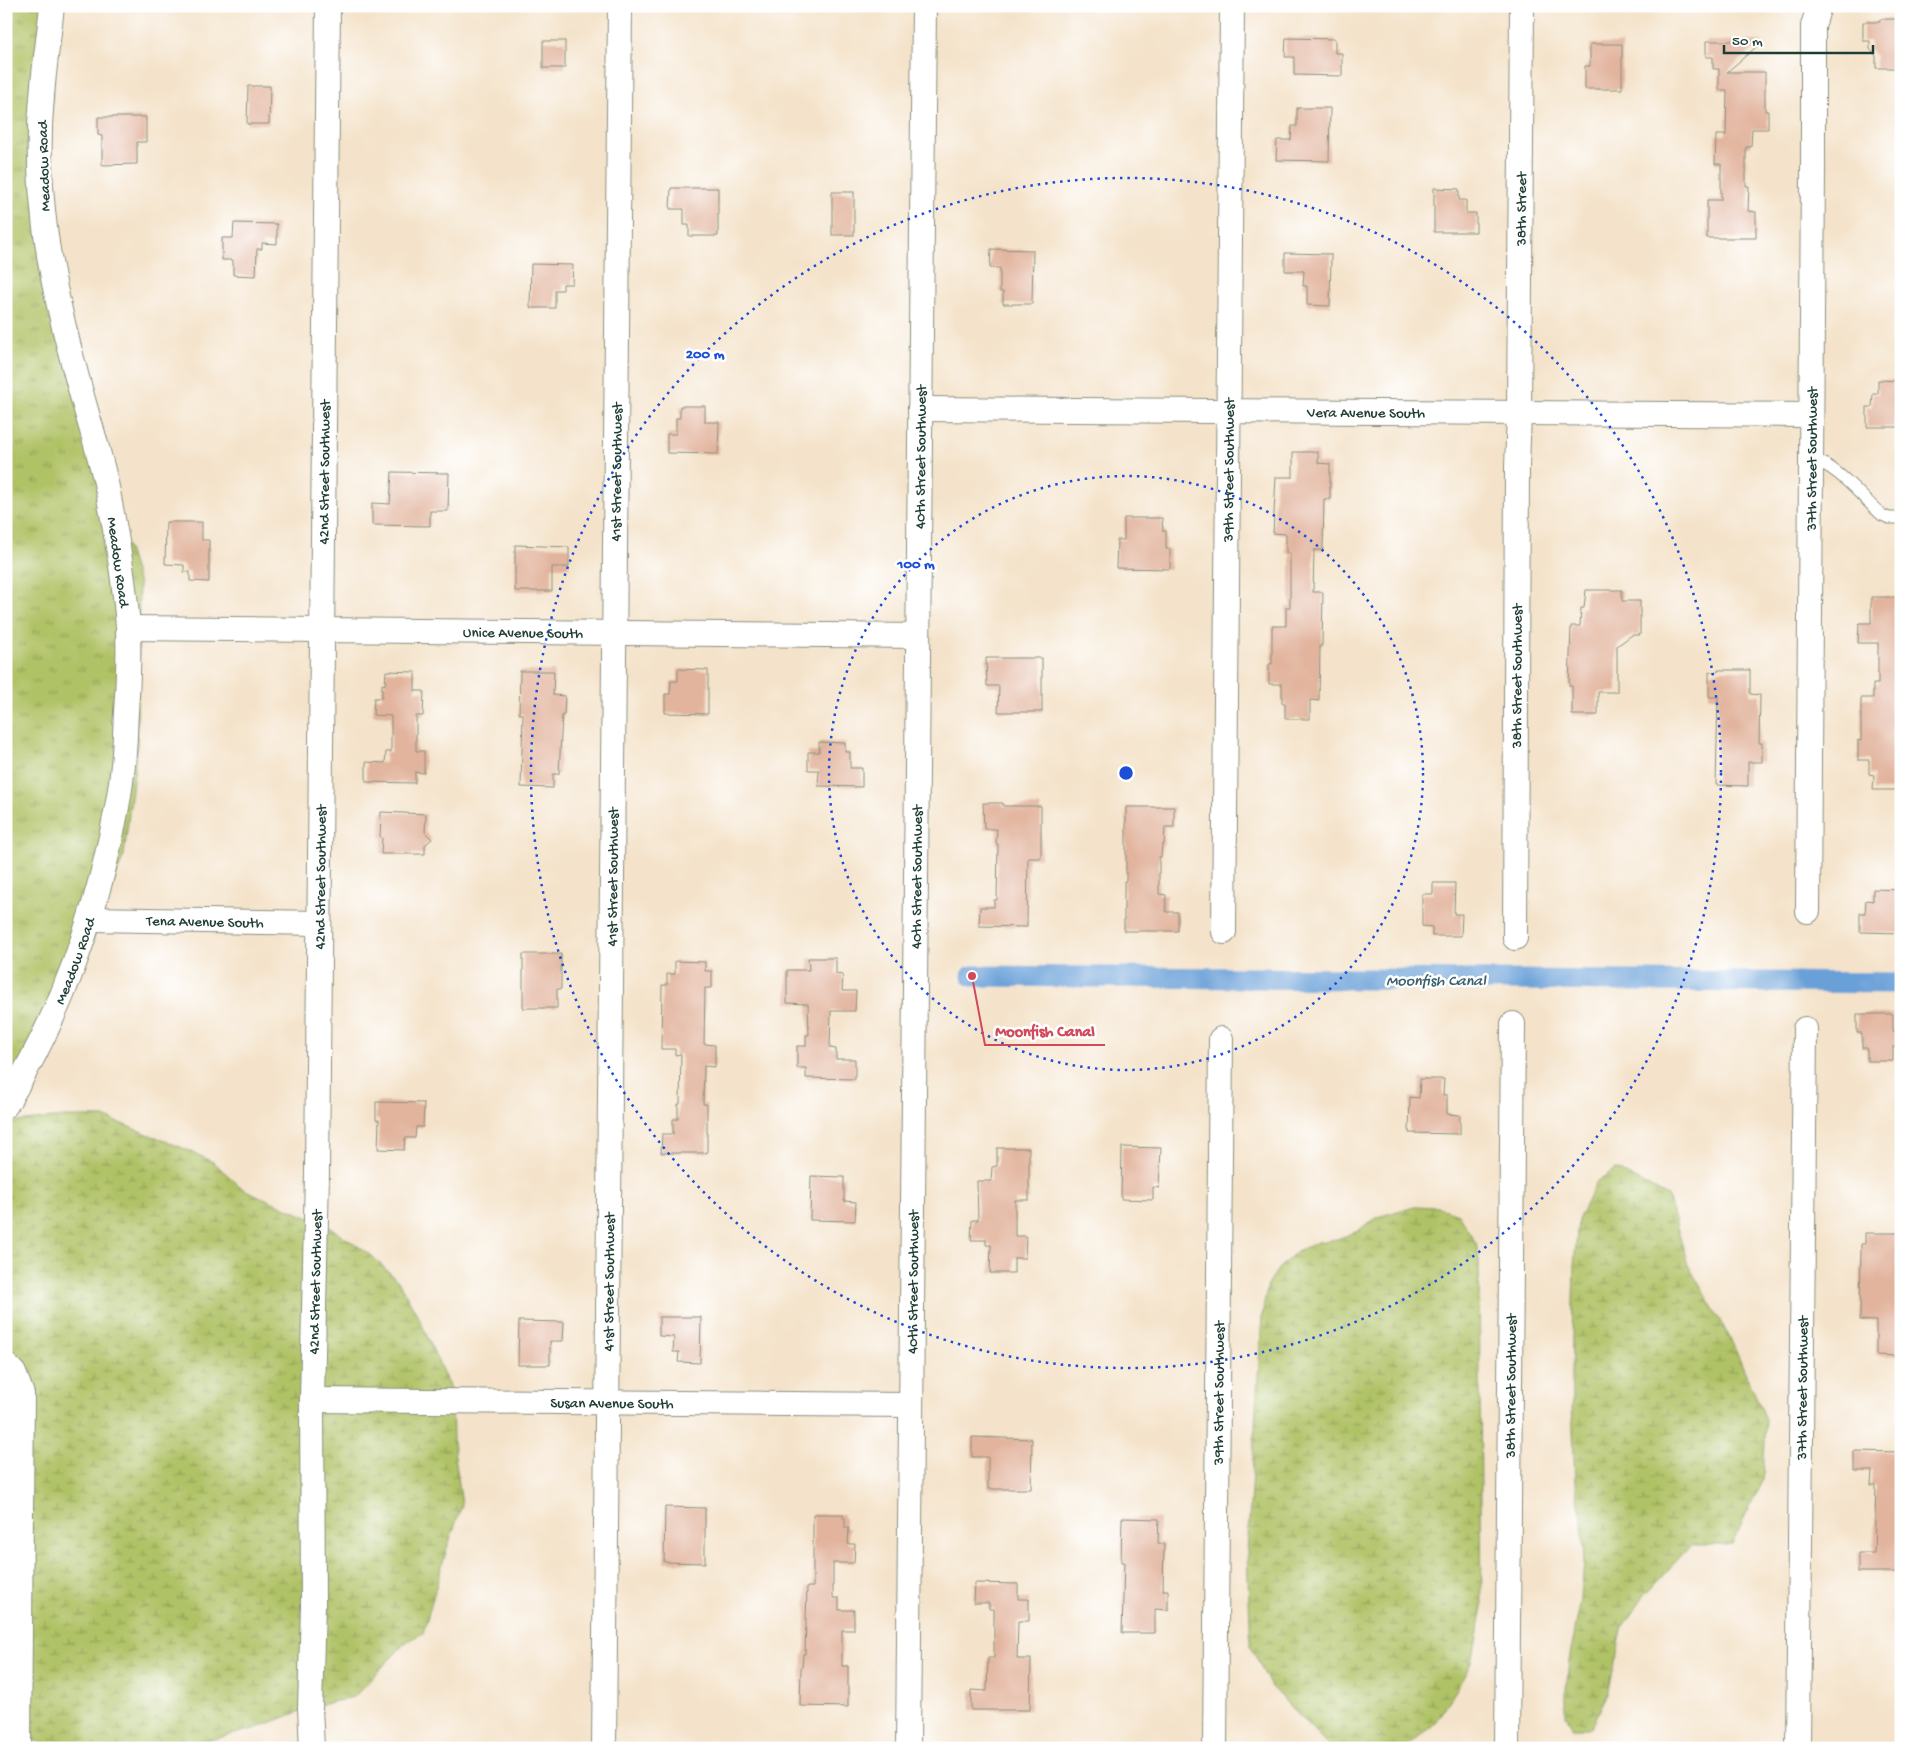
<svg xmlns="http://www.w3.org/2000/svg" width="1907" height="1754" viewBox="0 0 1907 1754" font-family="'Gochi Hand',sans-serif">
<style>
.grass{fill:url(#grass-tufts);stroke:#68804d}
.wetland{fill:url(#wetland-marsh);stroke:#68804d}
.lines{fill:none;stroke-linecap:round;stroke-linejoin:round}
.canal{stroke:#6ba0d8;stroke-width:21}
.building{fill:#e2b49d}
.lane-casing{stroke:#8a907f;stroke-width:13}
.street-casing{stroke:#8a907f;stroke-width:26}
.lane{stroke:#fff;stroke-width:11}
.street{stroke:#fff;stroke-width:24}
.ring{fill:none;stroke:#1d4ed8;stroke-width:2.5;stroke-dasharray:2.5 5}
.labels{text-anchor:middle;stroke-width:5;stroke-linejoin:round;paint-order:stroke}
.street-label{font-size:15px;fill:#1f3d34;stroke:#fff}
.water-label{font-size:16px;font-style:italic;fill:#3a606d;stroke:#fff}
.centre{fill:#1d4ed8;stroke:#fff;stroke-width:2.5}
.ring-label{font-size:15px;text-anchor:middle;font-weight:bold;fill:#1d4ed8;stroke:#fff;stroke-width:5;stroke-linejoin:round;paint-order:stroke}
.leader{fill:none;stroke:#d1495b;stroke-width:2}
.callout-dot{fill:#d1495b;stroke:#fff;stroke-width:2}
.callout-label{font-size:16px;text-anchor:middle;font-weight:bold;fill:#d1495b;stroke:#fff;stroke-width:5;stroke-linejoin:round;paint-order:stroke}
</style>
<defs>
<pattern id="grass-tufts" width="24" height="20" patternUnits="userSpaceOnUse" patternTransform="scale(1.25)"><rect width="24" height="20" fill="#b0c266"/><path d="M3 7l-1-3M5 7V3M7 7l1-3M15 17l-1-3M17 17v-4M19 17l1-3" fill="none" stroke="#8f9f55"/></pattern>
<pattern id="wetland-marsh" width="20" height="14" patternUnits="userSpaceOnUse" patternTransform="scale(1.25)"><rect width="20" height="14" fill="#b0c266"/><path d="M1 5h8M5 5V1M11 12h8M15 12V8" fill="none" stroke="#8f9f55"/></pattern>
</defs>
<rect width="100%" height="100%" fill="#fff"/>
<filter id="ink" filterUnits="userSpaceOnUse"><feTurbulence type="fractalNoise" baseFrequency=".02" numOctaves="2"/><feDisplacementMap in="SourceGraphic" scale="10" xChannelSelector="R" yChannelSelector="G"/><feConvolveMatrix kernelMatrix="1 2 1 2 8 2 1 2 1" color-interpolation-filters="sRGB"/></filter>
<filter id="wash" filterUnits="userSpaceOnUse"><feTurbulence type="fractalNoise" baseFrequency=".0096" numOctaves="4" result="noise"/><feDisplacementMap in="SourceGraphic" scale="20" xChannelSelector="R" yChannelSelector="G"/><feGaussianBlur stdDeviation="1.12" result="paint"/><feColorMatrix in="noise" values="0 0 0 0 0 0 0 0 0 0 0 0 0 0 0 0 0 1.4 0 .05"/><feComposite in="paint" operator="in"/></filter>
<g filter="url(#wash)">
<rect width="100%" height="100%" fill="#f4e3ca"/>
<polygon class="grass" points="6,6 59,6 43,211 85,413 139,584 137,748 124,855 85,961 20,1099 6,1120"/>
<g class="wetland">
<polygon points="64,1117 104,1117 183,1148 213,1162 243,1189 328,1226 371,1255 399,1282 419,1318 452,1393 453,1442 462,1505 447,1548 423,1633 405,1643 354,1697 311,1707 254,1729 214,1739 163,1748 57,1748 27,1738 6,1723 6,1123"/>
<polygon points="1616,1169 1668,1196 1688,1265 1730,1338 1766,1419 1763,1480 1732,1544 1692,1544 1643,1597 1623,1626 1608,1694 1591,1728 1573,1728 1566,1716 1566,1690 1569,1661 1581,1599 1584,1562 1582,1519 1575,1483 1571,1374 1574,1266 1578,1220 1597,1181"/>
<polygon points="1414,1206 1437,1207 1458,1214 1476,1243 1479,1260 1482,1613 1472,1661 1457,1689 1432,1727 1403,1748 1331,1748 1271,1687 1251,1647 1247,1553 1262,1315 1268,1284 1279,1268 1297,1251 1318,1242 1337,1239 1356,1232 1378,1217"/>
</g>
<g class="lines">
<polyline class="canal" points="972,976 1901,983"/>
</g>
<g id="blocks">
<g class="building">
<polygon points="1880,19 1901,19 1901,68 1876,68 1876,56 1870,49 1870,41 1863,41 1863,22 1880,22"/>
<polygon points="1286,38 1335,39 1335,53 1342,53 1342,76 1294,75 1294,57 1285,57"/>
<rect x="543" y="41" width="22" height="27"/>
<polygon points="1706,41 1763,41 1727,72 1765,72 1765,111 1768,111 1768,129 1752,129 1751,147 1746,147 1746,186 1749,186 1748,211 1756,212 1756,238 1707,238 1707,200 1721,200 1721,164 1715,164 1716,135 1726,135 1727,90 1719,90 1719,69 1713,69 1713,57 1706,57"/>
<polygon points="1590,44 1622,44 1622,89 1585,89 1585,66 1590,66"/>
<polygon points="248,86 270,86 269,124 247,124"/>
<polygon points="1297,108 1330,108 1329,161 1276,160 1277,140 1291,140 1292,126 1297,126"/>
<polygon points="98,117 146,117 146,142 137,142 137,164 102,165 102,136 98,135"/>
<polygon points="671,188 718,188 718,236 689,236 689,225 684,225 684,209 670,209"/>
<polygon points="1434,188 1459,189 1459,200 1466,200 1466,213 1476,213 1476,232 1434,232"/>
<rect x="832" y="192" width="22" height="43"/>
<polygon points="234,223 277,224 277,244 262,243 262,249 257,249 256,276 233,275 233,260 222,260 222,238 233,238"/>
<polygon points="991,249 1033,250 1032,304 1003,304 1003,292 1000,292 1000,268 990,268"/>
<polygon points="1285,253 1331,254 1330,306 1307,305 1307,286 1303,286 1304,271 1285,271"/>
<polygon points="531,264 573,265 572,284 563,284 563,290 555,290 555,308 530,308"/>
<polygon points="1878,380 1901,381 1901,427 1867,427 1867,407 1872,407 1873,394 1878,394"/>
<polygon points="680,406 705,406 705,422 719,422 718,454 667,453 667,434 676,434 676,418 680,418"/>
<polygon points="1293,452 1318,452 1318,463 1330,464 1330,499 1324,499 1323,550 1314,550 1313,592 1323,592 1322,646 1320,646 1319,701 1310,700 1310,719 1285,719 1285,703 1282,703 1282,684 1269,684 1269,664 1272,664 1272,626 1286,626 1286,607 1290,607 1290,553 1286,553 1286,534 1273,533 1276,477 1293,477"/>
<polygon points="392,472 449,473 448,511 430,511 430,526 372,525 372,503 390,504"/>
<polygon points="1124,518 1162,518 1163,531 1166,531 1166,549 1170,549 1170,569 1116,568 1117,540 1124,540"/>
<polygon points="166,522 202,522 202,540 209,540 209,582 190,581 190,572 184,572 184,565 165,564"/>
<polygon points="515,545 569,547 569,567 552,567 552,591 515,591"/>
<polygon points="1586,590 1622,590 1622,601 1640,601 1640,635 1632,635 1617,646 1617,692 1598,692 1598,715 1572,715 1572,686 1569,686 1571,626 1580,626 1581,608 1584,608"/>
<polygon points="1871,597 1901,597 1901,790 1873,790 1874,775 1869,774 1869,760 1858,760 1858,740 1861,741 1861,698 1873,698 1873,684 1878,684 1878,643 1858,643 1859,623 1871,623"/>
<polygon points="986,658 1042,658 1042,712 998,712 999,686 987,686"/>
<polygon points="678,669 708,670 708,714 665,713 665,694 670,694 671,681 678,681"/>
<polygon points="1718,670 1750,670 1750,694 1760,695 1759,743 1762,743 1762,762 1748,762 1748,786 1716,785 1718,697 1709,697 1709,672 1718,672"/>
<polygon points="386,671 415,672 415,691 424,691 423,716 416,716 416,751 424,751 424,773 415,772 415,783 366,782 366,762 385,763 386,752 391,752 391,716 373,715 374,698 382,698 382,684 385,685"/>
<polygon points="520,671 554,671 553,695 565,696 564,715 562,715 559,774 553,774 553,788 521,787 523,714 519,714"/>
<polygon points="819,742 845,743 845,752 850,752 850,768 862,768 862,787 818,786 819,770 808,770 808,752 819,752"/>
<polygon points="983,803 1003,803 1003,806 1041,806 1041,858 1028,858 1027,927 979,926 980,907 994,907 994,900 997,900 998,844 996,844 997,829 984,829"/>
<polygon points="1126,807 1174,807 1174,827 1165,827 1164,845 1162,845 1161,857 1159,857 1159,894 1166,895 1166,912 1178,912 1178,931 1124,931 1124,881 1126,881"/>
<polygon points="381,812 426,814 425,832 432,839 425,845 425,854 381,854 382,838 380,837"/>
<polygon points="1433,883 1455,883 1454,914 1462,914 1461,936 1432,936 1432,927 1422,926 1422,894 1433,894"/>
<polygon points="1873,889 1901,890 1901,933 1860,932 1860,913 1865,913 1866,900 1873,901"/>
<polygon points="523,954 561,954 561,989 557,989 557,1008 523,1008"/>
<polygon points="808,958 836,958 836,974 843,975 842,991 856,991 855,1011 831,1011 830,1048 836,1049 836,1059 855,1059 855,1079 806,1078 806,1068 797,1068 797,1046 806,1046 806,1035 809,1035 808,1004 787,1003 787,970 809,970"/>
<polygon points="675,961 705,962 705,971 712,971 712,988 705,988 704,1044 715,1045 715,1067 704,1066 703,1104 707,1104 707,1153 661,1153 662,1134 673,1134 673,1119 678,1119 678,1104 680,1104 681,1054 675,1055 675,1049 661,1049 662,985 667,985 667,974 675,974"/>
<polygon points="1857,1014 1893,1014 1893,1031 1901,1031 1901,1047 1893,1047 1893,1061 1867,1061 1867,1048 1862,1048 1862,1033 1857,1033"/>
<polygon points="1420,1079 1444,1079 1443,1095 1447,1095 1447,1114 1460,1115 1460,1134 1409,1133 1410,1097 1419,1098"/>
<polygon points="376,1102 424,1103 423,1127 416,1127 415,1138 405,1138 404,1150 378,1149 379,1120 376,1120"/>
<polygon points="1122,1147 1161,1148 1159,1188 1153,1187 1153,1200 1121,1199"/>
<polygon points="997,1148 1029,1148 1029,1200 1015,1200 1015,1236 1026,1236 1025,1258 1014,1258 1014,1273 990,1273 991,1245 986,1245 986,1240 971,1240 972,1220 978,1220 977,1181 991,1181 992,1167 997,1166"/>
<polygon points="811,1176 844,1177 844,1201 856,1202 855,1221 810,1220"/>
<polygon points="1865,1233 1901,1233 1900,1356 1876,1355 1876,1321 1860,1320 1861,1244 1865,1244"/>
<polygon points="659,1317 701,1317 700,1363 678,1362 679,1352 673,1352 674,1337 659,1336"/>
<polygon points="519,1321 564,1322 563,1341 550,1341 550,1365 518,1365"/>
<polygon points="972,1437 1032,1439 1031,1489 988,1489 988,1457 972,1457"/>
<polygon points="1854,1451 1901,1452 1899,1537 1901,1537 1901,1559 1899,1559 1898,1572 1858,1572 1858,1553 1874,1553 1876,1485 1871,1485 1872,1471 1854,1471"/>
<polygon points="665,1507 705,1508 705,1563 664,1562"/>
<polygon points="813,1514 843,1514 843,1518 845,1518 845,1528 849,1528 848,1544 855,1544 854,1563 833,1563 833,1598 839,1598 839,1610 854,1610 854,1630 842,1630 842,1666 848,1666 848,1707 800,1706 801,1668 802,1668 803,1654 805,1654 807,1587 813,1587"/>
<polygon points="1122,1518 1159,1519 1158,1543 1164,1544 1163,1590 1168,1590 1168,1610 1155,1609 1155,1633 1122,1633 1124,1562 1121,1562"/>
<polygon points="975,1583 1018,1584 1018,1599 1029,1599 1029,1621 1018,1621 1017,1659 1031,1659 1030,1710 971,1710 971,1690 987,1691 988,1658 994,1658 994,1609 989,1609 989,1603 974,1603"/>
</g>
</g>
</g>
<g filter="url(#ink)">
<use href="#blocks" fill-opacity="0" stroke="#8a907f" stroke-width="1"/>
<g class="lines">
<defs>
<path id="lane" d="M 1811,458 C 1840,468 1859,495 1882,515 L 1889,518 L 1901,518"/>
<g id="street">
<path id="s1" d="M 920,409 L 1811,415"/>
<path id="s2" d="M 128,628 L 918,636"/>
<path id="s3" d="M 1808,911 L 1813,170 L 1813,26 L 1819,6"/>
<path id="s4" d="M 90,919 L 319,923"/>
<path id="s5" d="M 1224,932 L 1232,6"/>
<path id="s6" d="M 1515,938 L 1517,467 L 1519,413 L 1522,6"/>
<path id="s7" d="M 6,1105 C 51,1030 80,959 102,875 C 111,839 120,801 123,764 C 125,747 125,729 126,712 C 128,684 129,656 128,627 C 125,586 118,544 110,503 C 105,472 95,441 86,410 C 74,368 63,326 54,283 C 42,224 36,156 42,97 C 44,66 49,36 52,6"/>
<polyline points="6,1365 14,1373 22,1394 19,1748"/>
<path id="s8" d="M 312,1400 L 911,1405"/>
<path id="s9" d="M 312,1748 L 310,1708 L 313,1605 L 312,1400 L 317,1173 L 328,6"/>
<path id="s10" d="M 604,1748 L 620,6"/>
<path id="s11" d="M 908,1748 L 924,6"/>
<path id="s12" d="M 1215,1748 L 1221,1039"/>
<path id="s13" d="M 1507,1748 L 1513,1024"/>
<path id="s14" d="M 1798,1748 L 1805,1029"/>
</g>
</defs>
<use href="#lane" class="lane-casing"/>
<use href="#street" class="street-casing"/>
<use href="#lane" class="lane"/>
<use href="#street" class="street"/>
</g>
</g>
<g class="ring">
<circle cx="1126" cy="773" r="297"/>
<circle cx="1126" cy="773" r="595"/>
</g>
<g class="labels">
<g class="street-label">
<text transform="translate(43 166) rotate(-92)" y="5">Meadow Road</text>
<text dy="5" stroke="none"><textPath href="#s6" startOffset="729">38th Street</textPath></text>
<text dy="5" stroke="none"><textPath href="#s1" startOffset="446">Vera Avenue South</textPath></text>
<text dy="5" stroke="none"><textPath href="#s11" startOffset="1291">40th Street Southwest</textPath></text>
<text dy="5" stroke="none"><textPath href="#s3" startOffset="452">37th Street Southwest</textPath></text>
<text dy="5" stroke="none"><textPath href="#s5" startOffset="462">39th Street Southwest</textPath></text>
<text dy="5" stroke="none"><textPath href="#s9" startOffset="1276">42nd Street Southwest</textPath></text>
<text dy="5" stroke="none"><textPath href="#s10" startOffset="1276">41st Street Southwest</textPath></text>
<text transform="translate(119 562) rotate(82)" y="5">Meadow Road</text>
<text dy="5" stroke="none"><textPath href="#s2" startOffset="395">Unice Avenue South</textPath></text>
<text dy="5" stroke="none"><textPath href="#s6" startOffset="262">38th Street Southwest</textPath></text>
<text dy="5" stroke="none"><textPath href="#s9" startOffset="871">42nd Street Southwest</textPath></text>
<text dy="5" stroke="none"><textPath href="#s10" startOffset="871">41st Street Southwest</textPath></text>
<text dy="5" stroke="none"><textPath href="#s11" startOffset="871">40th Street Southwest</textPath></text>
<text dy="5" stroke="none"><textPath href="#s4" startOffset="115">Tena Avenue South</textPath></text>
<text dy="5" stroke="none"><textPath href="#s7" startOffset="160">Meadow Road</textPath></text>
<text dy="5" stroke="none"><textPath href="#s9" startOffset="466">42nd Street Southwest</textPath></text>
<text dy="5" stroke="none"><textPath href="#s10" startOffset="466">41st Street Southwest</textPath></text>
<text dy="5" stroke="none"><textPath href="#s11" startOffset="466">40th Street Southwest</textPath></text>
<text dy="5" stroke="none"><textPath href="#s13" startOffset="362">38th Street Southwest</textPath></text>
<text dy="5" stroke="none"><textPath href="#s14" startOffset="360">37th Street Southwest</textPath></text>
<text dy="5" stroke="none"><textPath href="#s12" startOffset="355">39th Street Southwest</textPath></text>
<text dy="5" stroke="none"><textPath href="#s8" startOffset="300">Susan Avenue South</textPath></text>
</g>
<g class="water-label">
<text x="1436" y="985">Moonfish Canal</text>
</g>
</g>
<circle cx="1126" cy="773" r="8" class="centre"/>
<g class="ring-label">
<text x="705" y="358">200 m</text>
<text x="916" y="568">100 m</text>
</g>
<path class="leader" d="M972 976L985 1045H1105"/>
<circle class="callout-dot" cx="972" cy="976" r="5"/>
<g class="callout-label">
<text x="1045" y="1036">Moonfish Canal</text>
</g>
<rect width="1907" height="1754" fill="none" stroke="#fff" stroke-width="25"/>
<path d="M1724 45v8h149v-8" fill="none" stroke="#1f3d34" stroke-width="2.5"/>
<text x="1732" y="45" font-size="15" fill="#1f3d34" stroke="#ffffff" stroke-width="4" paint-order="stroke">50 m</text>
</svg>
